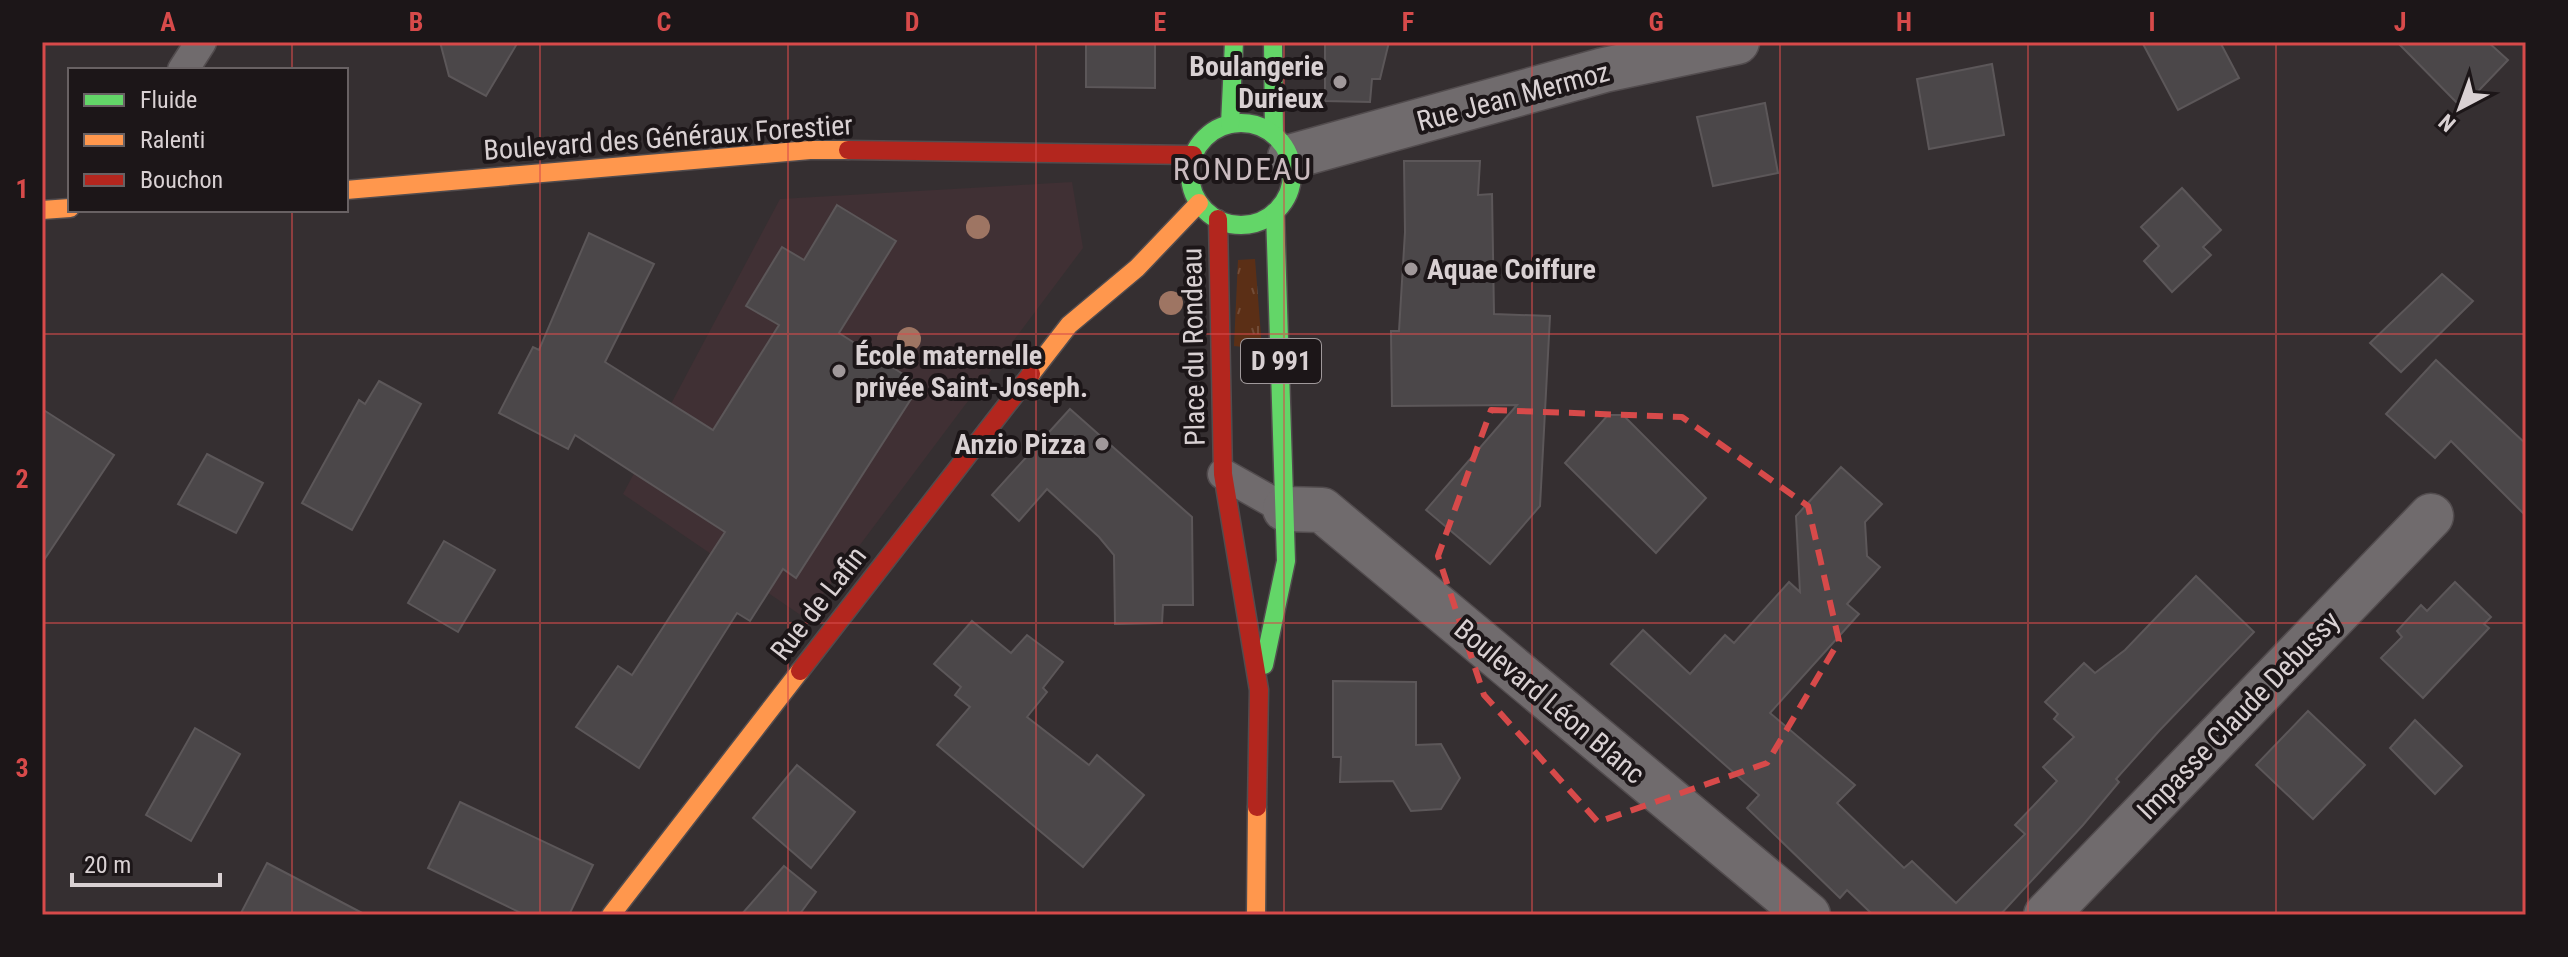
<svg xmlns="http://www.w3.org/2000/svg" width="2568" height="957" viewBox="0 0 2568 957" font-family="'Roboto Condensed',sans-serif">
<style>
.built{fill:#403034}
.grass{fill:url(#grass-tufts)}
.building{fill:#4b4749;stroke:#5c5759;stroke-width:2}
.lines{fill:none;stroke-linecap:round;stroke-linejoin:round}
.lane-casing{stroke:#524c4e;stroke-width:33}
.street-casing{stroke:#524c4e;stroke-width:47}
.fast-casing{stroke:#524c4e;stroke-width:21}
.slow-casing{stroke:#524c4e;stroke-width:21}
.jam-casing{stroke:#524c4e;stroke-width:21}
.lane{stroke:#706b6d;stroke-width:30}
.street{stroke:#706b6d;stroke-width:44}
.fast{stroke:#63d668;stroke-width:18}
.slow{stroke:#ff974d;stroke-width:18}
.jam{stroke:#b3261e;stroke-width:18}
.tree{fill:#9e7563}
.marked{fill:none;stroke:#d74a4a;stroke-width:6;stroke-dasharray:16 10;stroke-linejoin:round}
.grid{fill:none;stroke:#d74a4a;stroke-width:2;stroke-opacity:0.55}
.poi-dot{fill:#a0989a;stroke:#1c1618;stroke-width:3}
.labels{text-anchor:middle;stroke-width:8;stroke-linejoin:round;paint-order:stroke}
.shield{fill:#1c1618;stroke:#a0999b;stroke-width:2}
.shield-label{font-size:26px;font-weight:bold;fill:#d9d1d3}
.poi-label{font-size:28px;font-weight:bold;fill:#d9d1d3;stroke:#1c1618;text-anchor:end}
.street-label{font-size:28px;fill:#d9d1d3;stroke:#1c1618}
.quarter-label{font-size:32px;letter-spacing:2px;fill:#cabbbf;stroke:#1c1618}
.neatline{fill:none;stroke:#d74a4a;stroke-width:3}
.grid-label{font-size:26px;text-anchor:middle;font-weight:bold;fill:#d74a4a}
</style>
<defs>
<pattern id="grass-tufts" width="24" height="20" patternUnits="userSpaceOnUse" patternTransform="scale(2)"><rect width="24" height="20" fill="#5b2f16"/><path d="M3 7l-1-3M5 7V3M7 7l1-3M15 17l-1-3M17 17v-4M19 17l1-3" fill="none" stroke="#724c37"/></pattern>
</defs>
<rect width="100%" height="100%" fill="#352f31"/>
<polygon class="built" points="1072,182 1083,248 805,618 623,494 780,199"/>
<polygon class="grass" points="1255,259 1262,349 1234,346 1238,260"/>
<g class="building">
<polygon points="440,42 518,42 486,96 449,76"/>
<polygon points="1086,42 1155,42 1155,88 1086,87"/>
<polygon points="1325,42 1389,42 1380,79 1372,79 1370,102 1325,101"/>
<polygon points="2142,42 2220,42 2239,78 2178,110"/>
<polygon points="2397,42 2488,42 2508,60 2462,108"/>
<polygon points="1992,64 2004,135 1929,149 1917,79"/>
<polygon points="1765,103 1778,173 1713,186 1697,117"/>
<polygon points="1404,161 1480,161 1478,195 1492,194 1494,314 1550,316 1540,506 1490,564 1426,510 1517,405 1392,406 1391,331 1399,331 1405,232"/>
<polygon points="2182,188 2221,230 2203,247 2211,255 2172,292 2144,261 2159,246 2141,227"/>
<polygon points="837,205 896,241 839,333 920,385 796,578 783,569 750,621 737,613 639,768 576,727 618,666 632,675 725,532 575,435 568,449 499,413 533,347 539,350 589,233 654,264 605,362 713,430 779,325 746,306 782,247 804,260"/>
<polygon points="2442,274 2473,301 2401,372 2370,343"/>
<polygon points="2436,360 2526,444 2526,516 2451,441 2435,458 2386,414"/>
<polygon points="379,381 421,404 352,530 302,503 359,400 365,404"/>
<polygon points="42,409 114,455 42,563"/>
<polygon points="1070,409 1192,517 1193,605 1163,605 1162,623 1115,624 1114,555 1099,537 1047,489 1019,521 992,495"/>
<polygon points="1608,415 1623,415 1706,498 1656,553 1565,463"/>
<polygon points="207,454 263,483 236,533 178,504"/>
<polygon points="1841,467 1882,504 1865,522 1867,556 1880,567 1847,604 1859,614 1770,713 1855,785 1837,803 1904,868 1912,861 1956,903 2025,834 2015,825 2057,781 2043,767 2074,737 2054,719 2058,714 2045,702 2084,663 2095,673 2125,650 2196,576 2254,632 2159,731 2116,779 2119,782 2083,825 2000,915 1873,915 1847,890 1840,898 1747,808 1759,795 1611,664 1643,630 1690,674 1725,635 1734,643 1789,582 1800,592 1796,516"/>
<polygon points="444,541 495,570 458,632 408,603"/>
<polygon points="2455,582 2491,617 2484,624 2489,628 2423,698 2381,658 2402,637 2397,631 2421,605 2427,611"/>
<polygon points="972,621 1011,653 1027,635 1063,662 1043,688 1047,692 1027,717 1089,765 1097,755 1144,795 1083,867 937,745 970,707 955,695 961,687 934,664"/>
<polygon points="1333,681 1416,682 1416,745 1441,744 1460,778 1441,809 1411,811 1393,781 1340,782 1341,757 1333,757"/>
<polygon points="2308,711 2365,765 2313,819 2256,765"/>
<polygon points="2415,720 2462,766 2435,794 2390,748"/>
<polygon points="195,728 240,754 191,841 146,815"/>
<polygon points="797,765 855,812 811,868 753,818"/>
<polygon points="460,802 593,865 569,915 525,915 428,868"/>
<polygon points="267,863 366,915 240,915"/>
<polygon points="784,866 816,892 799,915 741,915"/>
</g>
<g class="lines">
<defs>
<g id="lane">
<polyline points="183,70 201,42"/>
<polyline points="1223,474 1285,509"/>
</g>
<g id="street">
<polyline points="1290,157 1604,70 1737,42"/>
<polyline points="1285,509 1322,510 1808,915"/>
<polyline points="2046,915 2431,516"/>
</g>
<g id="fast">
<polyline points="1273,42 1274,134"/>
<circle cx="1241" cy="174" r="51"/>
<polyline points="1230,124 1234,42"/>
<polyline points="1264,665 1286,561 1275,212"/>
</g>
<g id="slow">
<polyline points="346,190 810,150 848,150"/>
<polyline points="42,210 70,208"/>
<polyline points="1031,374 1069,325 1137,268 1199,203"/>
<polyline points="611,915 800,671"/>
<polyline points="1256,915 1257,807"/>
</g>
<g id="jam">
<polyline points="848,150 1193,155"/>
<polyline points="1218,219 1223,474 1259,690 1257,807"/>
<polyline points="800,671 1031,374"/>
</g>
</defs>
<use href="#lane" class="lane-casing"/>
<use href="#street" class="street-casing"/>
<use href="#fast" class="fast-casing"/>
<use href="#slow" class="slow-casing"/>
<use href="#jam" class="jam-casing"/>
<use href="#lane" class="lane"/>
<use href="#street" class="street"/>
<use href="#fast" class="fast"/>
<use href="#slow" class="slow"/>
<use href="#jam" class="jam"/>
</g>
<g class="tree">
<circle cx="978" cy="227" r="12"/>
<circle cx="1171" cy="303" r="12"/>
<circle cx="909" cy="339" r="12"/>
</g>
<path class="marked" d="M 1491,410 L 1682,417 L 1808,506 L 1839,641 L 1767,763 L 1598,822 L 1484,695 L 1438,556 Z"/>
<path class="grid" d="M 292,42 L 292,70M 540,42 L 540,915M 788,42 L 788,915M 1036,42 L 1036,915M 1284,42 L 1284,915M 1532,42 L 1532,915M 1780,42 L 1780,915M 2028,42 L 2028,915M 2276,42 L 2276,915M 292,210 L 292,915M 42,334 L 2526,334M 42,623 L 2526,623"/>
<g class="poi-dot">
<circle cx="1340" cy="82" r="8"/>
<circle cx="1411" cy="269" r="8"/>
<circle cx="839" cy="371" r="8"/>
<circle cx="1102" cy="444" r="8"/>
</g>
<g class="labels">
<rect class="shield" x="1241" y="339" width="80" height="44" rx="6"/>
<g class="shield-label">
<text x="1281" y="370">D 991</text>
</g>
<g class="poi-label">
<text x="1324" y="76">Boulangerie<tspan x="1324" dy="32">Durieux</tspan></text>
<text x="1427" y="279" text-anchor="start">Aquae Coiffure</text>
<text x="855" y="365" text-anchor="start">École maternelle<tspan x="855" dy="32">privée Saint-Joseph.</tspan></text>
<text x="1086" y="454">Anzio Pizza</text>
</g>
<g class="street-label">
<text transform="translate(1513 96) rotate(-15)" y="10">Rue Jean Mermoz</text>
<text transform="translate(668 137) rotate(-4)" y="10">Boulevard des Généraux Forestier</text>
<text transform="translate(1193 347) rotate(-91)" y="10">Place du Rondeau</text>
<text transform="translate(818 603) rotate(-52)" y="10">Rue de Lafin</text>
<text transform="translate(1550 701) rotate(40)" y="10">Boulevard Léon Blanc</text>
<text transform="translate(2238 715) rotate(-46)" y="10">Impasse Claude Debussy</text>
</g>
<g class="quarter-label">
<text x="1243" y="180">RONDEAU</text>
</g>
</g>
<rect width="2568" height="957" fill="none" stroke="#1c1618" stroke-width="88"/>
<rect x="68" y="68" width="280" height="144" fill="#1c1618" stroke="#686163" stroke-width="2"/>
<rect x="84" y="94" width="40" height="12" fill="#63d668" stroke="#686163" stroke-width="2"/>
<text x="140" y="108" font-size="24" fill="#d9d1d3">Fluide</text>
<rect x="84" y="134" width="40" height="12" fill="#ff974d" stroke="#686163" stroke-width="2"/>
<text x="140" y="148" font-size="24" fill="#d9d1d3">Ralenti</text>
<rect x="84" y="174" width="40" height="12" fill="#b3261e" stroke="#686163" stroke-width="2"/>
<text x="140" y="188" font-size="24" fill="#d9d1d3">Bouchon</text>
<g transform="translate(2460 108) rotate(221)" stroke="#1c1618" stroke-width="6" paint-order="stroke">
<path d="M0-6L14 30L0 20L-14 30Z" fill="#d9d1d3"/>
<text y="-12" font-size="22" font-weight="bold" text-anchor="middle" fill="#d9d1d3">N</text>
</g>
<path d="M72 873v12h148v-12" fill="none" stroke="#d9d1d3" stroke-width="4"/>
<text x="84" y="873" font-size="24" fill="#d9d1d3" stroke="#1c1618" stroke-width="6" paint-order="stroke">20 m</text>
<rect x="44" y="44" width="2480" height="869" class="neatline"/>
<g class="grid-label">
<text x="168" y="31">A</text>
<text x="416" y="31">B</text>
<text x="664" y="31">C</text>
<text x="912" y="31">D</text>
<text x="1160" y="31">E</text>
<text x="1408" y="31">F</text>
<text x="1656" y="31">G</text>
<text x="1904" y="31">H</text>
<text x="2152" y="31">I</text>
<text x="2400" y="31">J</text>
<text x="22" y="198">1</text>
<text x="22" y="488">2</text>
<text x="22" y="777">3</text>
</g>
</svg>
